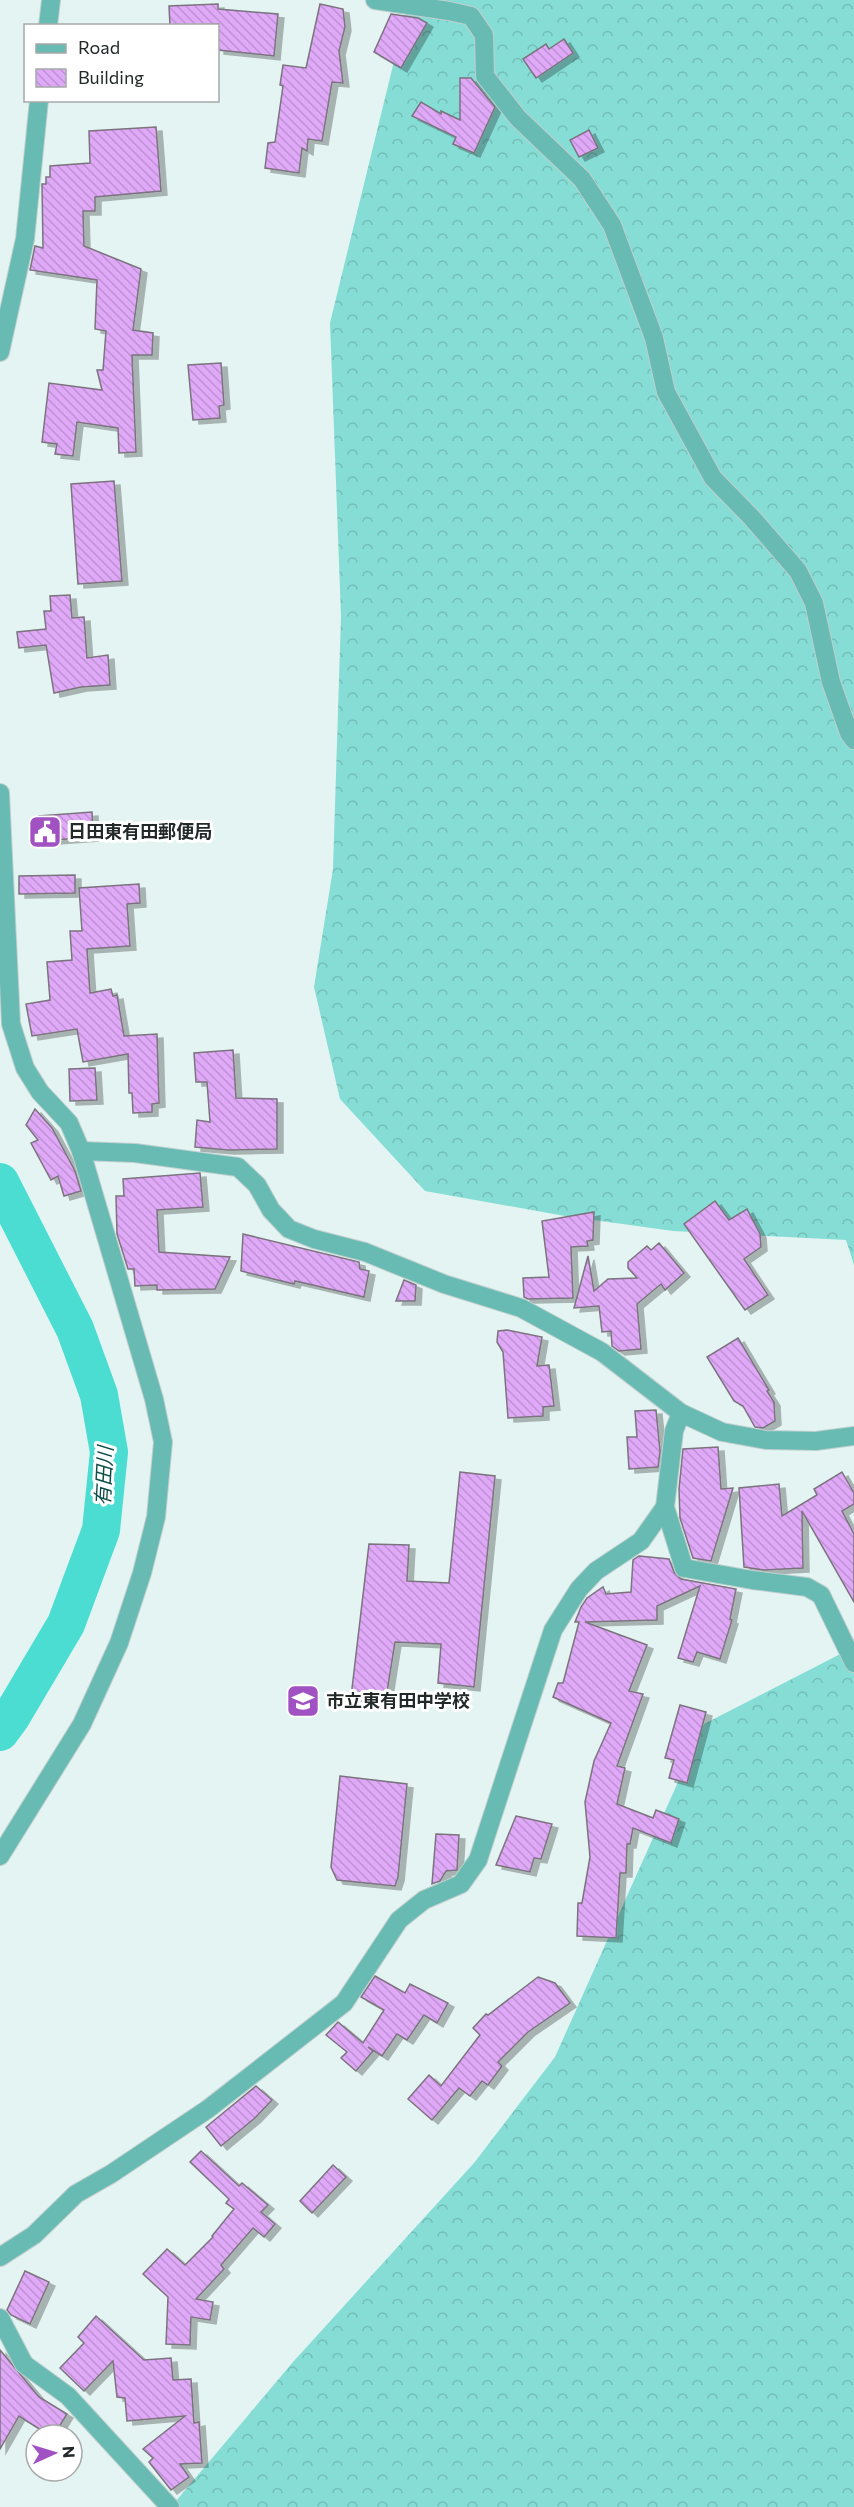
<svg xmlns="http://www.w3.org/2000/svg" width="854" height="2507" viewBox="0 0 854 2507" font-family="Commissioner,'Noto Sans JP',sans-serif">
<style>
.forest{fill:url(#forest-crowns)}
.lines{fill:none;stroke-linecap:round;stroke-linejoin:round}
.river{stroke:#4cddd2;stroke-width:38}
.building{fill:url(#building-back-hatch);stroke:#7b737e;stroke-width:1.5;filter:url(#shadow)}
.minor-casing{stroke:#c0cfce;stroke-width:20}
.minor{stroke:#68bbb3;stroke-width:18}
.labels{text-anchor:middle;stroke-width:6;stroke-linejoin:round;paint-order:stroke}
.poi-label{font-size:18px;font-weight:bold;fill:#222928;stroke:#fff;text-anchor:start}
.water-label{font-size:20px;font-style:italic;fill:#0e4e49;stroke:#fff}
</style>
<defs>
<pattern id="forest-crowns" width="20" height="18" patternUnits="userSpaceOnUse" patternTransform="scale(1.5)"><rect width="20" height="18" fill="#85ddd5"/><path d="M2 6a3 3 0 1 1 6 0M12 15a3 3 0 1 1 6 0" fill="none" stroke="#73beb7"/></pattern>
<pattern id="building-back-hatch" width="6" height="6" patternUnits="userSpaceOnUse" patternTransform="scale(1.5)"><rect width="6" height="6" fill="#dfa9f8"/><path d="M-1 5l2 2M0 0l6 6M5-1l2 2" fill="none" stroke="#bf91d5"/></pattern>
<filter id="shadow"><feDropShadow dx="6" dy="4" stdDeviation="0" flood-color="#0004"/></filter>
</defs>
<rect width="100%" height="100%" fill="#e3f4f2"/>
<g class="forest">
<polygon points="409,0 854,0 854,1265 846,1240 673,1231 565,1216 425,1191 340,1099 314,987 333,869 341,616 330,323"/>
<polygon points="854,1647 854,2507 171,2507 293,2362 474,2163 555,2057 704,1724"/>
</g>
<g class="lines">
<polyline class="river" points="0,1182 75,1329 99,1395 109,1452 101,1530 66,1624 11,1717 0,1732"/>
</g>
<g class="building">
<polygon points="218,4 218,9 278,14 274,56 218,50 218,24 170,26 169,6"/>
<polygon points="320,4 343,9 345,27 339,51 343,83 332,82 322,141 308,139 307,151 302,148 299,173 265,168 268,143 275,142 283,86 280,85 283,65 306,68"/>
<polygon points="391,14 418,18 427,23 401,68 374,52"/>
<polygon points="564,39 573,53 536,78 523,59 546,44 549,49"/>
<polygon points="460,78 471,78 495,107 474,153 453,144 456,137 412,116 421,102 441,114 441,111 460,120"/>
<polygon points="156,127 161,191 95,197 95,211 83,211 84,246 141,269 133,330 153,333 152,355 132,355 136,452 119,453 118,428 77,422 73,456 55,454 57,444 42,442 49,383 102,390 97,370 103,370 106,331 95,329 97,280 30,270 35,246 43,248 42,184 46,184 46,177 50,177 50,166 90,163 89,131"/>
<polygon points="589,130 598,148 579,157 570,140"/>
<polygon points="221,363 224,405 219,406 220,418 193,420 188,365"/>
<polygon points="114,481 122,581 78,584 71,484"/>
<polygon points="70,595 72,618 84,617 87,658 108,655 110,685 81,687 54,693 46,645 19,648 17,632 46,629 44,611 51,611 50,596"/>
<polygon points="92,812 93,837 40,841 39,816"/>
<polygon points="75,875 75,893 19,894 19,876"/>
<polygon points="139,884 140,903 127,904 130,946 87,949 90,993 111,989 113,996 117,995 124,1036 157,1034 159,1103 152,1104 152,1112 133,1113 132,1093 129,1093 128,1054 83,1062 77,1029 32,1036 26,1004 50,1000 47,962 72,960 70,931 82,931 79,888"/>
<polygon points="233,1050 236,1098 277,1099 277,1149 228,1150 195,1147 197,1120 210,1122 207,1082 196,1082 194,1053"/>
<polygon points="95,1068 97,1100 70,1101 69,1069"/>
<polygon points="35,1109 52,1128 75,1171 81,1191 64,1196 58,1176 51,1180 31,1143 38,1140 26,1125"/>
<polygon points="200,1173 203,1207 157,1210 159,1252 230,1257 215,1289 157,1290 157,1285 135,1286 134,1269 128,1269 117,1234 116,1196 124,1196 123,1179"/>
<polygon points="715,1201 729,1220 747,1209 760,1234 761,1247 744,1259 768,1295 745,1310 684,1224"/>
<polygon points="594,1212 593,1240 587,1241 588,1246 571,1247 573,1298 528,1299 524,1297 523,1278 549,1277 542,1221"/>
<polygon points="243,1234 359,1262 360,1269 369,1271 364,1297 295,1281 294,1284 241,1271"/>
<polygon points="659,1243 684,1273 665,1290 661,1284 637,1304 641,1349 619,1351 612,1346 611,1331 602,1332 599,1306 574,1308 588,1256 594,1291 608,1279 637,1278 628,1268 628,1262 647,1246 651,1250"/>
<polygon points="404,1280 416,1285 415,1301 396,1301"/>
<polygon points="507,1330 542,1337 537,1366 549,1365 554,1406 543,1407 543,1416 508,1418 503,1352 497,1342 498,1331"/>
<polygon points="738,1338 769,1390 767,1391 774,1402 775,1421 763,1428 755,1427 743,1406 734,1401 707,1357"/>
<polygon points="656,1410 660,1451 658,1467 629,1469 627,1437 637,1437 635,1411"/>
<polygon points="718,1447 721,1489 733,1488 711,1561 693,1558 680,1518 679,1489 683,1449"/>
<polygon points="460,1472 495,1476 474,1687 438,1683 441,1644 395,1642 386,1698 351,1697 369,1544 409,1545 407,1581 449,1583"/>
<polygon points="842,1472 854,1493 854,1504 842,1511 854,1534 854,1602 802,1511 803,1568 764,1570 744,1567 739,1488 779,1484 782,1516 817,1495 814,1489"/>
<polygon points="639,1556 669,1559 674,1572 681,1579 736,1589 730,1619 732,1620 720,1659 697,1652 693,1662 678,1658 700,1586 657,1606 657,1620 585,1622 647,1645 629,1691 643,1694 617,1766 625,1768 617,1804 653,1818 656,1810 679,1819 671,1843 633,1828 630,1844 627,1844 626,1873 620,1873 616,1938 577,1936 578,1903 582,1903 590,1857 585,1802 594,1761 611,1723 553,1697 558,1683 563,1683 579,1622 575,1622 581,1607 587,1598 603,1587 606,1594 631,1592 633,1560"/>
<polygon points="680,1705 706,1712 687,1783 669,1778 674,1760 665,1758"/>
<polygon points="340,1776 407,1784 398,1877 395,1886 337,1880 331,1867"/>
<polygon points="516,1816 552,1824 541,1859 534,1858 530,1872 496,1865"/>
<polygon points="436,1834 459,1835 457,1870 446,1871 440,1881 432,1884"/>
<polygon points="375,1976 405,1993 410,1984 448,2003 437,2023 424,2015 407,2040 397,2034 382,2056 368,2047 373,2051 356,2071 341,2058 347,2052 326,2035 338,2022 363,2043 384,2010 361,1997"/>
<polygon points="538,1977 555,1983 570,2003 528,2032 498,2062 502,2066 488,2085 482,2081 470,2096 459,2088 432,2120 408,2099 429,2075 441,2086 480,2035 473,2028 486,2014 488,2015"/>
<polygon points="256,2086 272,2100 255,2118 221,2146 206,2127"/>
<polygon points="201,2151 239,2186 242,2183 268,2205 261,2212 275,2224 264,2237 253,2228 221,2265 224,2269 196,2299 213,2302 210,2320 191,2317 190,2345 166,2344 168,2297 143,2274 167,2249 185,2265 213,2237 212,2236 234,2209 226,2203 229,2199 190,2162"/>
<polygon points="333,2165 346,2177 312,2213 300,2201"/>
<polygon points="25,2271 49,2282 30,2324 11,2315 7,2310"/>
<polygon points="96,2316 144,2360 171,2358 173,2380 191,2379 194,2423 199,2422 202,2463 180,2464 189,2477 171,2490 149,2462 153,2458 143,2449 185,2416 127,2421 125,2398 117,2397 113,2361 84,2391 60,2368 84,2343 78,2337"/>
<polygon points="0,2350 39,2397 67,2414 54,2435 49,2435 19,2416 0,2449"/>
</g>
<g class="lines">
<defs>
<g id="minor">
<polyline points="375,0 449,11 471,16 484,35 485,76 518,118 582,179 612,225 654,338 666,392 713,478 752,518 798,571 814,603 831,682 849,733 854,740"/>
<polyline points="48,26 51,0"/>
<polyline points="0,352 25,239 39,100"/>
<polyline points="0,793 11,1024 25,1068 40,1092 69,1123 81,1151 154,1399 163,1442 156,1517 142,1573 119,1643 82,1724 0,1856"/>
<polyline points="81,1151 135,1153 238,1167 257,1185 271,1210 289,1229 314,1239 365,1252 444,1284 521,1308 602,1352 681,1413 722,1432 766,1440 816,1441 854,1436"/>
<polyline points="681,1413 674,1431 665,1507 684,1568 752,1580 807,1587 821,1595 854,1663"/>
<polyline points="0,2257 34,2235 76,2194 111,2174 208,2109 344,2003 399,1920 424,1900 461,1884 478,1860 553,1630 579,1589 596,1571 641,1541 665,1507"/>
<polyline points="0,2318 24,2364 68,2396 170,2507"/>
</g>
</defs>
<use href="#minor" class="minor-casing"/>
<use href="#minor" class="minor"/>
</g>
<defs>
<symbol id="civic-square" viewBox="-11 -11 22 22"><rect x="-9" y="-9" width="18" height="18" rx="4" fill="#a152c2" stroke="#fff"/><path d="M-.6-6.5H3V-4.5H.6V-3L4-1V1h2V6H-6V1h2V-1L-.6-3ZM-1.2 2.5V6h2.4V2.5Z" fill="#fff"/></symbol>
<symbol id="school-square" viewBox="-11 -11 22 22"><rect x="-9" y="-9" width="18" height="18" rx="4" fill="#a152c2" stroke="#fff"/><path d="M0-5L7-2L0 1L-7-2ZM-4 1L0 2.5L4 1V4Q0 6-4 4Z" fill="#fff"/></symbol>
</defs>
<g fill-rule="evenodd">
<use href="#civic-square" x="26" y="813" width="38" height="38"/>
<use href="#school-square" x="284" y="1682" width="38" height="38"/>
</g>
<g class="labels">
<g class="poi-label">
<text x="68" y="838">日田東有田郵便局</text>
<text x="326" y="1707">市立東有田中学校</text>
</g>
<g class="water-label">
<text transform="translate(104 1476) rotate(-87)" y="7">有田川</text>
</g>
</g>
<rect x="24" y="24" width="195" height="78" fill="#ffffff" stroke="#a7a9a9" stroke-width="1.5"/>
<rect x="36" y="44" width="30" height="9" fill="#68bbb3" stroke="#a7a9a9" stroke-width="1.5"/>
<text x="78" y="54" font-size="18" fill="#222928">Road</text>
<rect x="36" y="69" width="30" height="18" fill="url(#building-back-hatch)" stroke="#a7a9a9" stroke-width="1.5"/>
<text x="78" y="84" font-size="18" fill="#222928">Building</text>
<g transform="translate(54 2453) rotate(86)"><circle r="28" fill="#ffffff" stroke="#a7a9a9" stroke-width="1.5"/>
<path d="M0-4.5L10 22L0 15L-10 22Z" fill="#a152c2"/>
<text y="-9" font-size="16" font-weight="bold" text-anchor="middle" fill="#222928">N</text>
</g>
</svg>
